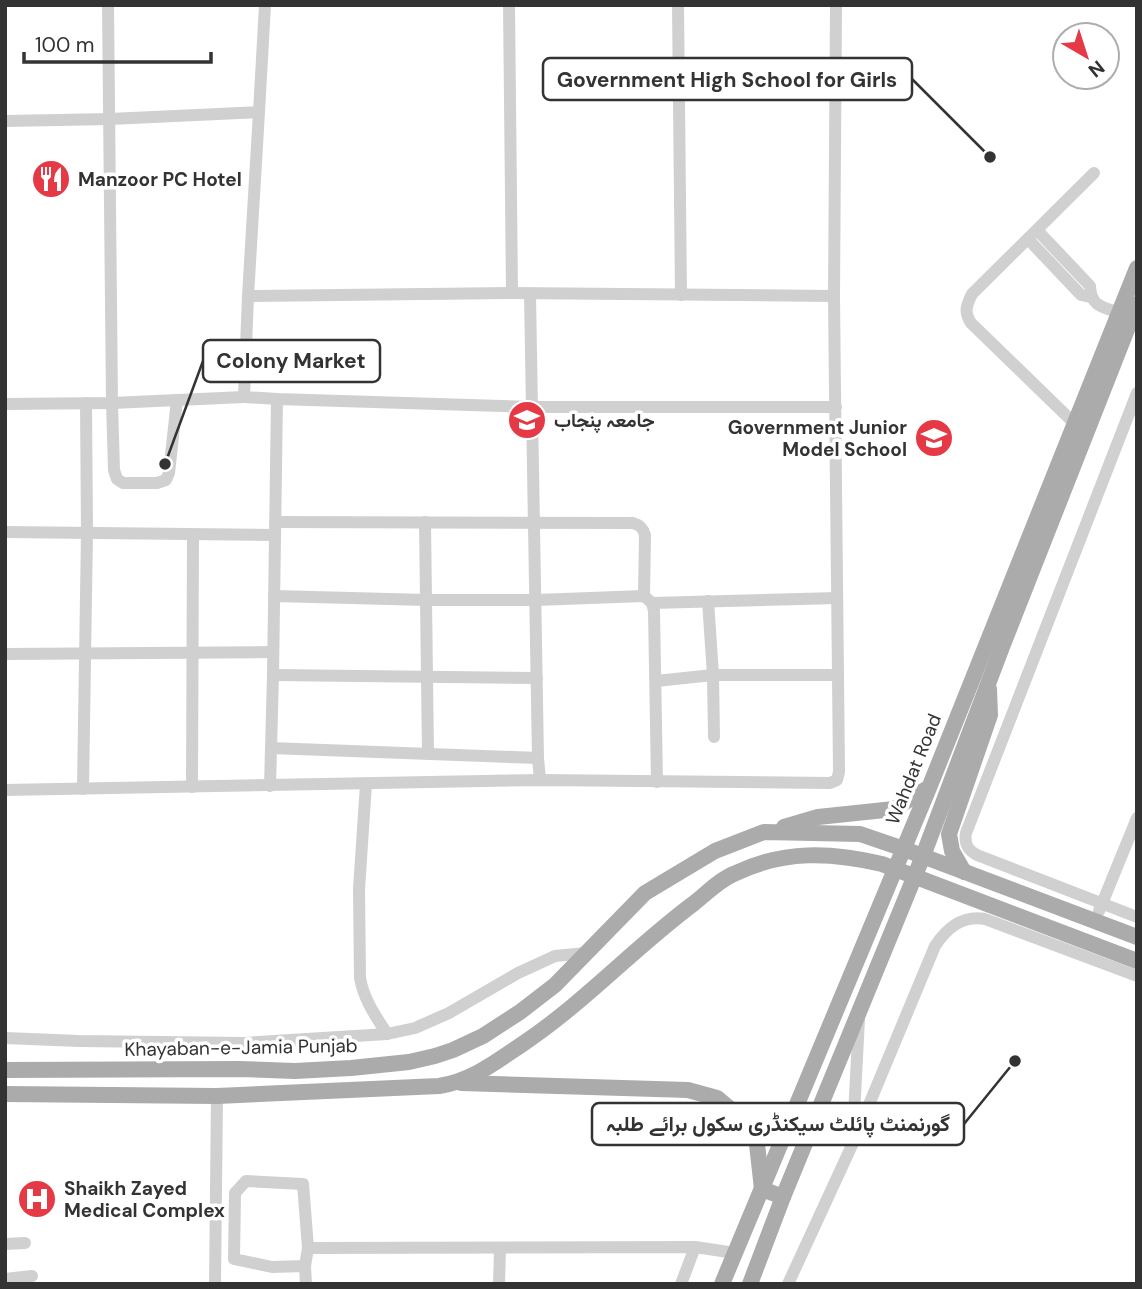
<svg xmlns="http://www.w3.org/2000/svg" width="1142" height="1289" viewBox="0 0 1142 1289" font-family="'DM Sans',Vazirmatn,sans-serif">
<style>
.lines{fill:none;stroke-linecap:round;stroke-linejoin:round}
.minor{stroke:#d0d0d0;stroke-width:12}
.major{stroke:#ababab;stroke-width:16}
.labels{text-anchor:middle;stroke-width:7;stroke-linejoin:round;paint-order:stroke}
.poi-label{font-size:19px;font-weight:bold;fill:#333;stroke:#fff;text-anchor:start}
.street-label{font-size:19px;fill:#333;stroke:#fff}
.leader{fill:none;stroke:#333;stroke-width:2.5}
.callout-dot{fill:#333;stroke:#fff;stroke-width:2.5}
.callout{fill:#fff;stroke:#333;stroke-width:2.5}
.callout-label{font-size:21px;text-anchor:middle;font-weight:bold;fill:#333}
</style>
<rect width="100%" height="100%" fill="#fff"/>
<g class="lines">
<g class="minor">
<polyline points="108,5 112,403 114,470 117,479 123,483 157,483 166,480 169,473 177,400"/>
<polyline points="509,5 512,293"/>
<polyline points="678,5 681,295"/>
<polyline points="259,112 265,5"/>
<polyline points="5,121 110,119 259,112 248,296 244,397 277,399 533,407 836,407"/>
<path d="M 1037,230 L 1090,286 C 1091,307 1103,307 1120,313"/>
<polyline points="1028,239 1081,295 1090,297"/>
<polyline points="530,294 538,758 540,780"/>
<polyline points="248,296 512,293 834,296"/>
<path d="M 1137,393 L 966,833 C 964,844 968,850 977,855 L 1137,917"/>
<polyline points="5,404 112,403 244,397"/>
<path d="M 1074,423 L 971,323 C 964,312 966,306 972,294 L 1094,173"/>
<path d="M 275,522 L 633,523 C 640,525 643,528 645,535 L 644,596"/>
<polyline points="425,522 428,754"/>
<polyline points="5,532 274,535"/>
<polyline points="274,596 427,600 536,600 644,596 652,603 654,611 657,782"/>
<polyline points="708,601 713,675 714,737"/>
<polyline points="652,603 837,598"/>
<polyline points="5,654 273,652"/>
<polyline points="273,675 537,678"/>
<polyline points="656,681 713,675 838,675"/>
<polyline points="271,748 538,758"/>
<path d="M 366,784 L 359,889 L 360,978 C 364,1000 375,1015 387,1034"/>
<polyline points="270,786 273,675 277,399"/>
<polyline points="192,787 193,535"/>
<polyline points="83,789 87,532 86,403"/>
<polyline points="5,790 540,780 830,783 837,780 839,772 834,296 836,5"/>
<polyline points="1099,911 1137,818"/>
<polyline points="5,1038 79,1041 243,1043 387,1034 415,1028 449,1013 518,973 555,956 586,953"/>
<polyline points="853,1134 859,1019"/>
<polyline points="5,1244 25,1243"/>
<polyline points="308,1248 695,1247 735,1253"/>
<polyline points="305,1266 272,1267 234,1259 235,1193 246,1181 303,1184 308,1248 305,1266 306,1284"/>
<polyline points="5,1279 32,1276"/>
<polyline points="215,1284 217,1096"/>
<polyline points="499,1284 500,1248"/>
<polyline points="681,1284 695,1247"/>
<path d="M 788,1284 L 853,1143 L 935,946 C 947,928 962,915 985,919 L 1137,976"/>
</g>
<g class="major">
<polyline points="784,827 818,817 894,809 928,788"/>
<polyline points="964,872 952,851 949,834 990,715 989,689"/>
<polyline points="5,1070 239,1069 295,1071 351,1068 409,1062 435,1056 453,1050 483,1036 520,1012 555,985 645,893 715,851 764,832 860,834 904,849 1137,937"/>
<polyline points="461,1083 688,1090 717,1098 742,1119 757,1144 762,1189 783,1197"/>
<path d="M 5,1094 L 217,1096 L 439,1086 C 472,1081 497,1061 524,1043 C 586,1001 634,948 693,904 C 706,894 720,879 736,873 C 784,850 831,852 882,864 L 1137,961"/>
<polyline points="722,1284 929,788 1137,268"/>
<polyline points="750,1284 783,1197 923,856 1002,647 1137,304"/>
</g>
</g>
<defs>
<symbol id="restaurant-disc" viewBox="-11 -11 22 22"><circle r="9.5" fill="#e63946" stroke="#fff"/><path d="M-5-6h1v4h1v-4h1v4h1v-4h1v5L-1.5 .5V6h-2V.5L-5-1ZM5-6V6H3V1.5H1.5Q1.5-4 5-6Z" fill="#fff"/></symbol>
<symbol id="university-disc" viewBox="-11 -11 22 22"><circle r="9.5" fill="#e63946" stroke="#fff"/><path d="M0-5L7-2L0 1L-7-2ZM-4 1L0 2.5L4 1V4Q0 6-4 4Z" fill="#fff"/></symbol>
<symbol id="school-disc" viewBox="-11 -11 22 22"><circle r="9.5" fill="#e63946" stroke="#fff"/><path d="M0-5L7-2L0 1L-7-2ZM-4 1L0 2.5L4 1V4Q0 6-4 4Z" fill="#fff"/></symbol>
<symbol id="hospital-disc" viewBox="-11 -11 22 22"><circle r="9.5" fill="#e63946" stroke="#fff"/><path d="M-5-5h3v3.5h4V-5h3V5h-3V1.5h-4V5h-3Z" fill="#fff"/></symbol>
</defs>
<g fill-rule="evenodd">
<use href="#restaurant-disc" x="29" y="157" width="44" height="44"/>
<use href="#university-disc" x="505" y="398" width="44" height="44"/>
<use href="#school-disc" x="912" y="416" width="44" height="44"/>
<use href="#hospital-disc" x="15" y="1177" width="44" height="44"/>
</g>
<g class="labels">
<g class="poi-label">
<text x="78" y="186">Manzoor PC Hotel</text>
<text x="554" y="427">جامعہ پنجاب</text>
<text x="907" y="434" text-anchor="end">Government Junior<tspan x="907" dy="22">Model School</tspan></text>
<text x="64" y="1195">Shaikh Zayed<tspan x="64" dy="22">Medical Complex</tspan></text>
</g>
<g class="street-label">
<text transform="translate(913 769) rotate(-68)" y="7">Wahdat Road</text>
<text transform="translate(241 1047) rotate(-1)" y="7">Khayaban-e-Jamia Punjab</text>
</g>
</g>
<path class="leader" d="M990 157L912 79M165 464L203 361M1015 1061L964 1124"/>
<g class="callout-dot">
<circle cx="990" cy="157" r="7"/>
<circle cx="165" cy="464" r="7"/>
<circle cx="1015" cy="1061" r="7"/>
</g>
<g class="callout">
<rect x="543" y="58" width="369" height="42" rx="7"/>
<rect x="203" y="340" width="177" height="42" rx="7"/>
<rect x="592" y="1103" width="372" height="42" rx="7"/>
</g>
<g class="callout-label">
<text x="727" y="87">Government High School for Girls</text>
<text x="291" y="368">Colony Market</text>
<text x="778" y="1131">گورنمنٹ پائلٹ سیکنڈری سکول برائے طلبہ</text>
</g>
<rect width="1142" height="1289" fill="none" stroke="#333333" stroke-width="14"/>
<g transform="translate(1086 56) rotate(141)"><circle r="33" fill="#ffffff" stroke="#adadad" stroke-width="2"/>
<path d="M0-5L12 26L0 18L-12 26Z" fill="#e63946"/>
<text y="-10" font-size="19" font-weight="bold" text-anchor="middle" fill="#333333">N</text>
</g>
<path d="M24 52v10h187v-10" fill="none" stroke="#333333" stroke-width="3.5"/>
<text x="35" y="52" font-size="21" fill="#333333" stroke="#ffffff" stroke-width="5" paint-order="stroke">100 m</text>
</svg>
